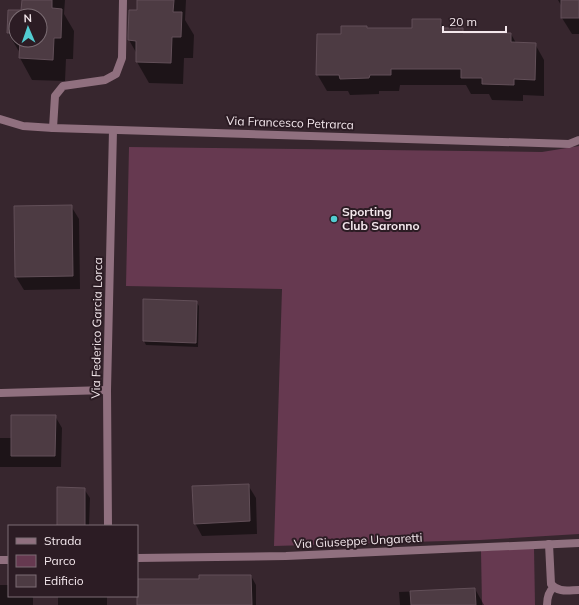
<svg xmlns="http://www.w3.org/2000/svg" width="579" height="605" viewBox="0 0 579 605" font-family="Mulish,sans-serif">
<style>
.green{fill:#663950}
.shadow{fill:#0007;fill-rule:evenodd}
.building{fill:#4d3b43;stroke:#624f58}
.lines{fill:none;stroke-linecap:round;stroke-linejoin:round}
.lane{stroke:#90707f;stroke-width:8}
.street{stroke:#90707f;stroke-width:8}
.poi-dot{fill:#52ccd1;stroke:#2c1c24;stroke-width:1.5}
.labels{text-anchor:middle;stroke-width:4;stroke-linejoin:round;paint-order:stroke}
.street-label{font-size:12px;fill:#f3e7ec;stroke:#2c1c24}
.poi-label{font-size:12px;font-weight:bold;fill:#f3e7ec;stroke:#2c1c24;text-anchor:start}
</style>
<rect width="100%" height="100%" fill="#37262e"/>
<g class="green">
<polygon points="579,146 579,534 480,540 274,546 282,289 126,286 129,147 542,152"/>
<polygon points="534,548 535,605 482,605 481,551"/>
</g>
<g class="shadow">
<path d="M 23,0 L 65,0 L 64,14 L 74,31 L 73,59 L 66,59 L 65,81 L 32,80 L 20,58 L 20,53 L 8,33 L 9,11 L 22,11 ZM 16,16 L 40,16 L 40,40 L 16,40 Z"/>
<polygon points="138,0 186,0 185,20 194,35 193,58 184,58 183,84 149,83 137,62 137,54 129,40 138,11"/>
<polygon points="558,0 579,0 579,34 572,34 562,18 562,7"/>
<polygon points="440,20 445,29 462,29 465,34 511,34 516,43 535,44 544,60 544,96 523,95 523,101 492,100 489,94 471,94 466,85 400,85 399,91 379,91 379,94 350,95 348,91 327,91 317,74 342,35 367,27 368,29 413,30"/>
<polygon points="71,206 79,219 80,289 24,290 16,277"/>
<polygon points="196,302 199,306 198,347 146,345 144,341"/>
<polygon points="55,416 62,428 61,467 0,467 0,438 12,438"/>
<polygon points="248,485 256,498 257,534 202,536 195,523"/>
<polygon points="84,489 90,498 89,526 58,526"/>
<polygon points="251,576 256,585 256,605 138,605 200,580"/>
<polygon points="0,585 9,585 9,596 32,596 33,598 33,605 0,605"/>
<polygon points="475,589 484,605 400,605 399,592"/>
<rect x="58" y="596" width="49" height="9"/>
</g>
<g class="building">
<polygon points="22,0 52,0 52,8 62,9 61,38 54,38 53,60 19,58 20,40 40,40 40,16 16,16 16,33 7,33 8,10 21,10"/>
<polygon points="137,0 174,0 173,12 182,12 181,37 172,37 171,63 136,62 136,41 128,40 128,35 129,10 137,10"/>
<rect x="561" y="0" width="18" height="18"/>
<polygon points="412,19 441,19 441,28 463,28 463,33 511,33 511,42 536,43 535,80 514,79 514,85 482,84 482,78 461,78 461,69 391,69 391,75 370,75 369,78 340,79 339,75 316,75 317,34 341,34 341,26 367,26 367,28 412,28"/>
<polygon points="72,205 73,276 15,277 14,206"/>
<polygon points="143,299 197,301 196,343 143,341"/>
<polygon points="11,415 56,415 55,456 11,456"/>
<polygon points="249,484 250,521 194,524 192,486"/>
<polygon points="57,487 85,488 85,526 57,526"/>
<polygon points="199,575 251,575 252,605 137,605 137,579 199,579"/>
<polygon points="475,588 476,605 411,605 410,591"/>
</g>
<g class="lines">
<g class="lane">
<polyline points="53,128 55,96 63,86 105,80 116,74 122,58 123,0"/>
<polyline points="1,393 107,390"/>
<path d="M 549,544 L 551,584 C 558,593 569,590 579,590"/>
<path d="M 547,605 C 547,598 548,592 554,587"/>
</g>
<g class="street">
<polyline points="0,119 23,126 53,128 569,144 579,140"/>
<polyline points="108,526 107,390 113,130"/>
<polyline points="137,558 286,556 579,543"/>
<polyline points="0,560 9,560"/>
</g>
</g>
<circle class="poi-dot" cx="334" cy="219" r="4"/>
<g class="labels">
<g class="street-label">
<text transform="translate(290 123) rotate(2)" y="4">Via Francesco Petrarca</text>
<text transform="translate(97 328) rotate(-89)" y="4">Via Federico Garcia Lorca</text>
<text transform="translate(358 541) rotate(-3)" y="4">Via Giuseppe Ungaretti</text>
</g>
<g class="poi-label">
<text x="342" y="216">Sporting<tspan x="342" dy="14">Club Saronno</tspan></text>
</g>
</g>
<rect x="8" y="525" width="130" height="72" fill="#2c1c24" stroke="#7c6d74"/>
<rect x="16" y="538" width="20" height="6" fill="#90707f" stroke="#7c6d74"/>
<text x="44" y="545" font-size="12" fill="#f3e7ec">Strada</text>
<rect x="16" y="555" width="20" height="12" fill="#663950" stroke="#7c6d74"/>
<text x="44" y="565" font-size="12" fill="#f3e7ec">Parco</text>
<rect x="16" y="575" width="20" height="12" fill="#4d3b43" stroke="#7c6d74"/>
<text x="44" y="585" font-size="12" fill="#f3e7ec">Edificio</text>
<g transform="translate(28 28) rotate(358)"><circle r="19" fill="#2c1c24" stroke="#7c6d74"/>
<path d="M0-3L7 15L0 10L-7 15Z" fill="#52ccd1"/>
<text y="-6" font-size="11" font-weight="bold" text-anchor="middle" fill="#f3e7ec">N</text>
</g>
<path d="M443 26v6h63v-6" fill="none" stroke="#f3e7ec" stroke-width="2"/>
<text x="449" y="26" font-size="12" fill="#f3e7ec" stroke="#2c1c24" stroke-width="3" paint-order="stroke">20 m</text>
</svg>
